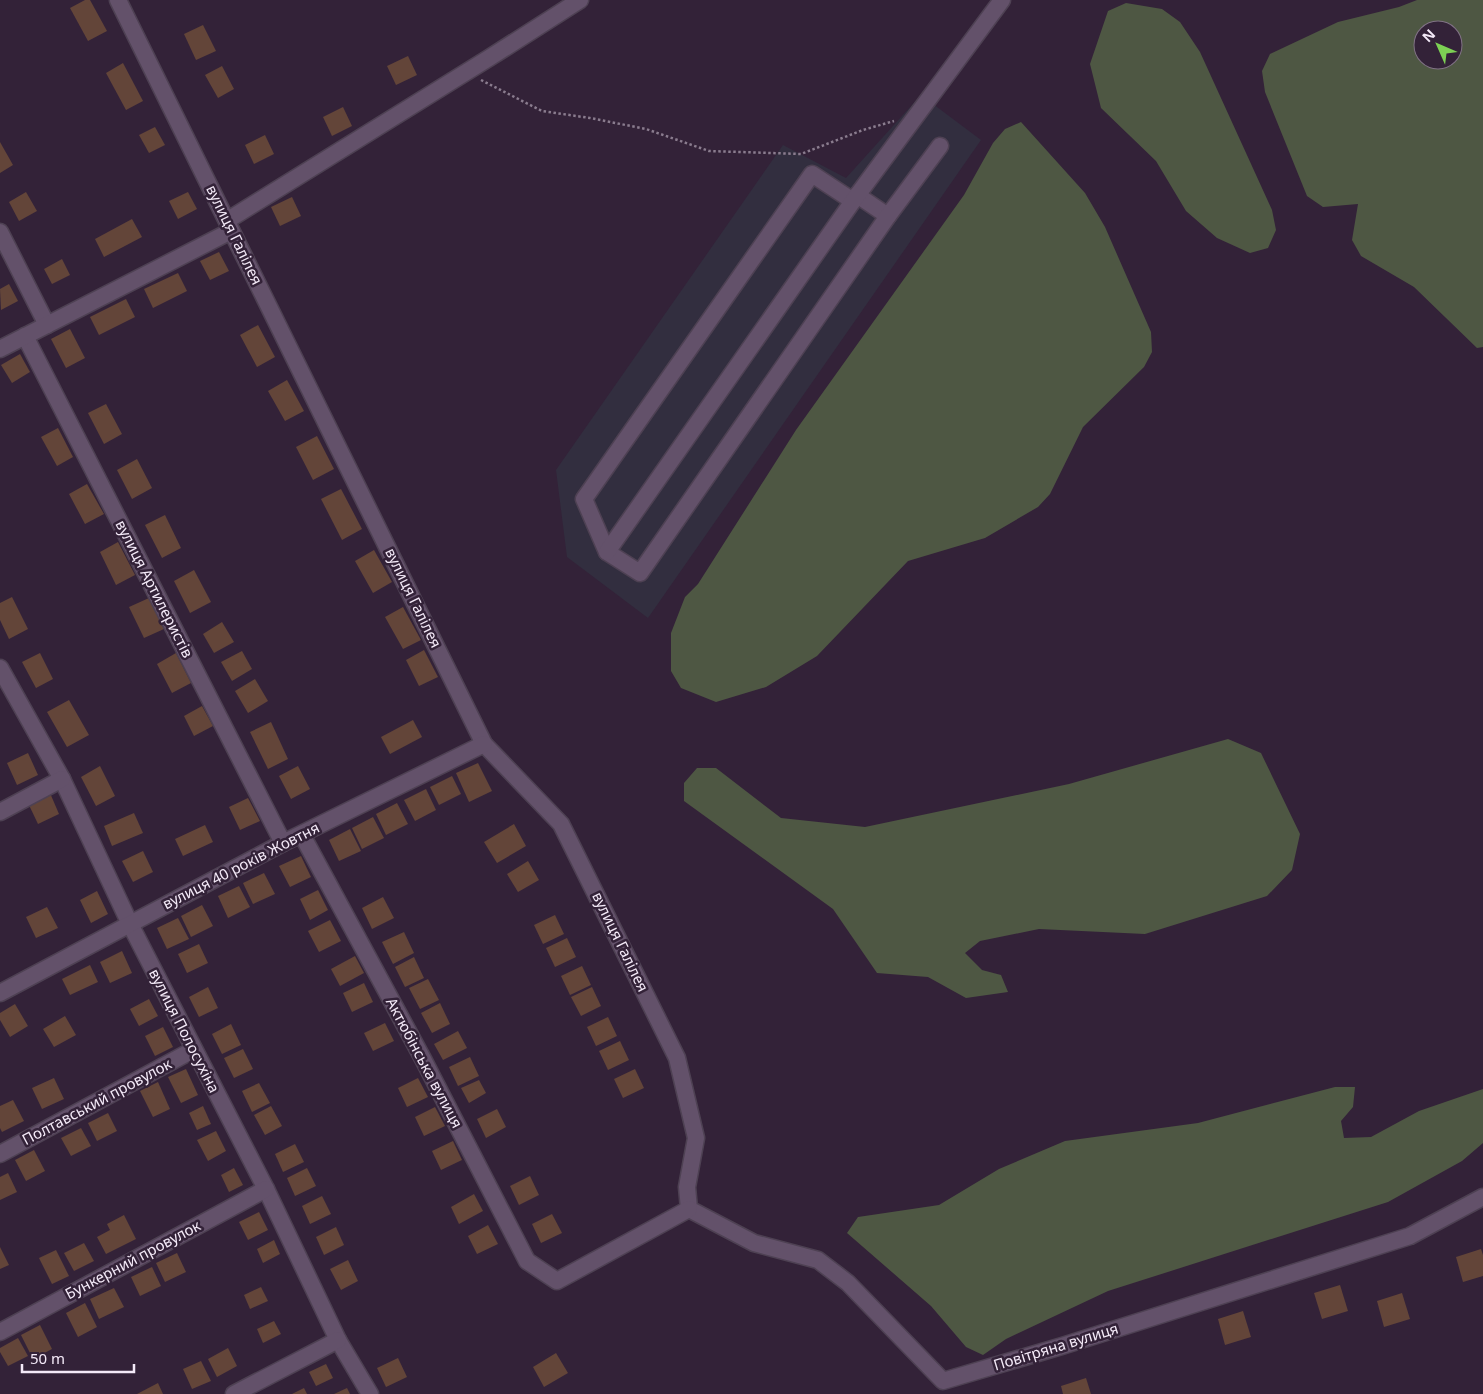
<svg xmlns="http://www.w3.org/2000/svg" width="1483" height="1394" viewBox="0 0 1483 1394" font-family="'Noto Sans',sans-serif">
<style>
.industrial{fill:#322e3f}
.green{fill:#4e5743;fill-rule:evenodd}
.building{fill:#634539}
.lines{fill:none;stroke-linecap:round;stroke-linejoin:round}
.minor-casing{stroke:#4e4153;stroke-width:19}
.path{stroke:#8a7c8e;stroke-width:2.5;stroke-dasharray:2.5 2.5;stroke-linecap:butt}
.minor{stroke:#63516a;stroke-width:16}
.labels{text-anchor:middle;stroke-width:5;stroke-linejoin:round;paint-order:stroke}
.street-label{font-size:15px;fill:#f4eaf8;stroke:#332238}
</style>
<rect width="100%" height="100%" fill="#332238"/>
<polygon class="industrial" points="921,95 981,140 648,618 567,557 556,470 783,145 846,178"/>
<g class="green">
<path d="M 1417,0 L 1483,0 L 1483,347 L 1477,348 L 1414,287 L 1361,256 L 1352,240 L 1358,204 L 1323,207 L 1307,196 L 1265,92 L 1262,71 L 1270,54 L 1338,22 L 1399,7 ZM 1423,30 L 1453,30 L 1453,60 L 1423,60 Z"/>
<polygon points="1126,3 1162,9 1180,22 1200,52 1272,210 1276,230 1268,248 1250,253 1217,238 1186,211 1156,161 1101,108 1090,64 1108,11"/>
<polygon points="1021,122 1085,193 1105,227 1151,332 1152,352 1144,367 1083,427 1050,494 1038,507 985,538 908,561 817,656 766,687 716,702 681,688 671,671 671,633 685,597 698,584 796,430 964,195 993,143 1005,129"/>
<polygon points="1228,739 1261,753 1300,834 1292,870 1267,896 1145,934 1039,929 980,941 965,953 982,970 1001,975 1008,992 966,998 928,977 877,973 833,909 684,801 684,783 697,768 716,768 781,818 865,827 1069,784"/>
<polygon points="1335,1087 1355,1087 1353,1107 1341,1121 1344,1138 1371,1137 1419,1111 1483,1089 1483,1143 1462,1161 1388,1202 1108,1291 1006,1339 983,1355 966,1347 931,1306 847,1233 858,1217 939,1205 999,1169 1065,1141 1198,1123"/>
</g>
<g class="building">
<polygon points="85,0 90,0 107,31 88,41 70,8"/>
<polygon points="203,25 216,51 196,60 184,34"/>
<polygon points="408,56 417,75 396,85 387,66"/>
<polygon points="123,63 143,101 126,110 106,73"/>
<polygon points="222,66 234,89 218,98 205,75"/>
<polygon points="343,107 352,126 332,136 323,117"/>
<polygon points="155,127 165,145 149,153 139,135"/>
<polygon points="265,135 274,154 254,164 245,145"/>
<polygon points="0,142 13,165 0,173"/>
<polygon points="26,192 37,211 19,221 9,202"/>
<polygon points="188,192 197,209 178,219 169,201"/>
<polygon points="292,197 301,216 280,226 271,207"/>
<polygon points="132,219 142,237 104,257 95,239"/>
<polygon points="219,252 229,271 210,280 200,261"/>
<polygon points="62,259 70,275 52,284 44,269"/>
<polygon points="178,273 187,291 153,308 144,289"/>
<polygon points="9,284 18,301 1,310 0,289"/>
<polygon points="126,299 135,317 99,335 90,317"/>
<polygon points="258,325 275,357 257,367 240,335"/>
<polygon points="70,329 85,358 66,368 51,339"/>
<polygon points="20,354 30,372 12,383 1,365"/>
<polygon points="287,380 304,411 285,421 268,391"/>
<polygon points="106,404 122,434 104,444 88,413"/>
<polygon points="58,428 73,457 57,466 41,437"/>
<polygon points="317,436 334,469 313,480 296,447"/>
<polygon points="137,459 152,488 132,499 117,470"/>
<polygon points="87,484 104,514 85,524 69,494"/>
<polygon points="341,489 362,529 342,540 321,499"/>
<polygon points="165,515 181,548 162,558 145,525"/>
<polygon points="118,542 135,575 116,585 100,552"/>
<polygon points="374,550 392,582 373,593 355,561"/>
<polygon points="194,570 211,602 190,613 174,581"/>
<polygon points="12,597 28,629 9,639 0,620 0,603"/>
<polygon points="149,598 164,629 144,638 129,607"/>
<polygon points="403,607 421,640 403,649 385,617"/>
<polygon points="222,622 234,642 214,653 203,634"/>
<polygon points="424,650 438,677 419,686 406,660"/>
<polygon points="242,651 252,669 232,681 221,662"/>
<polygon points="40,653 53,679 36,688 22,662"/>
<polygon points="176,653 191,683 172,693 157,664"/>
<polygon points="255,679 268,701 248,713 235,691"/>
<polygon points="69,700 89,735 67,747 47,712"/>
<polygon points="202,706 213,726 194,736 184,716"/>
<polygon points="413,720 422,737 390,754 381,737"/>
<polygon points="271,722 288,759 268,769 250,732"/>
<polygon points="28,753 38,775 17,785 7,763"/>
<polygon points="478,763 492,791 469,802 456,773"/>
<polygon points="100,766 115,796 96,806 81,777"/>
<polygon points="298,766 310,789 291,799 279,776"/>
<polygon points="452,776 461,794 439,805 430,787"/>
<polygon points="426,789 436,810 415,821 404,800"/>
<polygon points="50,793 59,814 38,824 28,803"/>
<polygon points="248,798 260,821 240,830 229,807"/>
<polygon points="397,803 408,824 386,835 376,814"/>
<polygon points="134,813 143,833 112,846 104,826"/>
<polygon points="373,817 384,838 362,849 352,828"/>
<polygon points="514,824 526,846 497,863 484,842"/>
<polygon points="205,825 213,842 183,856 175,839"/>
<polygon points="350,829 361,851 339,861 329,840"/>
<polygon points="143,851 153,872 133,882 122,861"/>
<polygon points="301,856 311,877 290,887 279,866"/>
<polygon points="528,861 539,880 518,892 507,874"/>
<polygon points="264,873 275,894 253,904 243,883"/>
<polygon points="239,886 250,907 228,918 218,896"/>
<polygon points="318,890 328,910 310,920 300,899"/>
<polygon points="97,891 108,914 91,923 80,900"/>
<polygon points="383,897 394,918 372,929 362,908"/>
<polygon points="202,905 213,926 191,937 181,916"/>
<polygon points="47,907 58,928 36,938 26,917"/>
<polygon points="555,915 564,934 543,944 534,925"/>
<polygon points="178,918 189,939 167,949 157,928"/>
<polygon points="330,920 341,941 319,952 308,931"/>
<polygon points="404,932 414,953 393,964 382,942"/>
<polygon points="567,938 576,957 555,967 546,948"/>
<polygon points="199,944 208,963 187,973 178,954"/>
<polygon points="122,951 132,973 110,983 100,962"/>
<polygon points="355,956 364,973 340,986 331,969"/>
<polygon points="414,957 424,978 405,987 395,967"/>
<polygon points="90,965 98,982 70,995 62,979"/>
<polygon points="582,966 591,985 570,995 561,976"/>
<polygon points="428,979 439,1000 420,1009 409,988"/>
<polygon points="364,983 373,1002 352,1012 343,993"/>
<polygon points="208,987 218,1008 199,1017 189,997"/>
<polygon points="592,987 601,1006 581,1016 571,997"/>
<polygon points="149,999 158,1016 139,1026 130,1009"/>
<polygon points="440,1003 450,1024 432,1033 421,1013"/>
<polygon points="15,1004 28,1026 10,1037 0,1020 0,1013"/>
<polygon points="65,1016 76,1035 54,1047 43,1029"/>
<polygon points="608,1017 617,1036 596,1046 587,1027"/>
<polygon points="385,1023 394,1041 373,1051 364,1033"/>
<polygon points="231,1024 241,1045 222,1054 212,1034"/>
<polygon points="163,1027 173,1047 155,1056 145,1036"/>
<polygon points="458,1031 467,1048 443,1060 434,1044"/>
<polygon points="620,1041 629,1060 608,1070 599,1051"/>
<polygon points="243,1049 253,1069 234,1078 224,1058"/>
<polygon points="470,1057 479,1076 458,1086 449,1067"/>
<polygon points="186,1069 198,1095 181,1103 168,1077"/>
<polygon points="635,1069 644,1088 623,1098 614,1079"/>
<polygon points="54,1078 64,1099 42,1109 32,1088"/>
<polygon points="418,1078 428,1097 407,1107 398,1088"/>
<polygon points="479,1080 486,1093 469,1103 461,1088"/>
<polygon points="158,1082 170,1109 153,1117 140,1091"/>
<polygon points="259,1083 270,1103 252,1112 242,1091"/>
<polygon points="13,1100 24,1121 2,1132 0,1128 0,1106"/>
<polygon points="203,1106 211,1124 197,1130 189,1113"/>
<polygon points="271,1106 282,1126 265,1135 254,1115"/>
<polygon points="435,1107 445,1126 424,1136 415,1117"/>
<polygon points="497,1109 506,1127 486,1138 477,1119"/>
<polygon points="108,1113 117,1131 97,1141 88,1123"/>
<polygon points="81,1128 91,1146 71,1156 61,1138"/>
<polygon points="216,1131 226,1151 208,1161 197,1140"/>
<polygon points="453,1141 462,1160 441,1170 432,1151"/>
<polygon points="295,1144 304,1162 283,1172 275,1154"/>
<polygon points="34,1150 45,1171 26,1181 15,1160"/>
<polygon points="234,1168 243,1185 229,1192 221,1175"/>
<polygon points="307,1168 316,1186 295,1196 287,1178"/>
<polygon points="8,1173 17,1192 0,1200 0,1177"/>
<polygon points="530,1176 539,1195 519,1205 510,1186"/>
<polygon points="474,1194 483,1211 459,1224 451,1207"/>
<polygon points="322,1196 331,1214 310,1224 302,1206"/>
<polygon points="259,1212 268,1230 248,1240 239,1222"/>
<polygon points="552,1214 562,1233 541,1243 532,1224"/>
<polygon points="124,1215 136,1239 106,1254 97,1237 110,1230 107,1224"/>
<polygon points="488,1225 498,1244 477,1254 468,1236"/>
<polygon points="336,1227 344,1245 324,1255 316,1237"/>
<polygon points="274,1240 280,1254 263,1263 257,1249"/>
<polygon points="84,1243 94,1261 74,1271 64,1253"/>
<polygon points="0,1247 9,1265 0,1269"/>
<polygon points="1481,1249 1483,1255 1483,1276 1463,1282 1456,1257"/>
<polygon points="56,1250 69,1276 52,1284 39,1258"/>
<polygon points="177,1253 186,1272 165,1282 156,1263"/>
<polygon points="348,1260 358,1281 341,1290 330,1269"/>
<polygon points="152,1267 161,1286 140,1296 131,1277"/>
<polygon points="1340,1285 1348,1311 1322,1319 1314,1293"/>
<polygon points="261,1287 268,1301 250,1309 244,1295"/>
<polygon points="114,1288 124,1307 99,1319 90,1299"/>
<polygon points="1402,1293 1410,1319 1384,1327 1377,1301"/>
<polygon points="85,1303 97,1327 78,1337 66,1313"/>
<polygon points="1243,1311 1251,1337 1225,1345 1218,1319"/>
<polygon points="274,1321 281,1334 263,1343 257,1329"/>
<polygon points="40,1325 52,1349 33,1359 21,1335"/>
<polygon points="18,1338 28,1356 8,1366 0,1352 0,1348"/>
<polygon points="228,1348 237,1366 217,1377 208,1359"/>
<polygon points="556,1353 568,1373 544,1387 533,1367"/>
<polygon points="398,1358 407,1377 386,1387 377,1368"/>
<polygon points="201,1361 211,1381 192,1389 183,1369"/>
<polygon points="326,1364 333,1378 316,1386 309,1372"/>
<polygon points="1086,1378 1091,1394 1063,1394 1061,1386"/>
<polygon points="158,1383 163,1394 137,1394"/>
<polygon points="304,1388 307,1394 292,1394"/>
<polygon points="347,1388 350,1394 334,1394"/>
</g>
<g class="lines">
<defs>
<g id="minor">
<polyline points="118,0 484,744 561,824 677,1058 696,1138 687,1187 689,1209 754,1243 818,1260 848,1283 943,1381 1062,1346 1410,1236 1483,1197"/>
<polyline points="857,195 888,216"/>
<polyline points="853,201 812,174 584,499 607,552 640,573 888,216 940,146"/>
<polyline points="228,220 489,58 580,0"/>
<polyline points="0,232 47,325"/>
<polyline points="25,336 283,843"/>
<polyline points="0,349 231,231"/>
<polyline points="607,552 853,201 1002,0"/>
<polyline points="0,668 62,779 130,924 266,1189 338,1340 370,1394"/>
<polyline points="0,812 62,779"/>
<polyline points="302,835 423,1059 527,1261 557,1281 689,1209"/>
<polyline points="0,993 283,843 484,744"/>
<polyline points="0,1154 193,1050"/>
<polyline points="0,1332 266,1189"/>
<polyline points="234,1394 338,1340"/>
</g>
</defs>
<use href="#minor" class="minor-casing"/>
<polyline class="path" points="481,80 542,111 590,118 646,129 709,151 801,154 863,130 894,121"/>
<use href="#minor" class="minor"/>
</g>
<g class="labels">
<g class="street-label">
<text transform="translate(234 235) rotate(64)" y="5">вулиця Галілея</text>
<text transform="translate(154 589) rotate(63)" y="5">вулиця Артилеристів</text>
<text transform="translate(413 598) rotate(64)" y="5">вулиця Галілея</text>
<text transform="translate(241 866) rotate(-27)" y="5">вулиця 40 років Жовтня</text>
<text transform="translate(620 942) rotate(64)" y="5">вулиця Галілея</text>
<text transform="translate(184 1031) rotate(63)" y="5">вулиця Полосухіна</text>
<text transform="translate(424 1063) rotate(62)" y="5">Актюбінська вулиця</text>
<text transform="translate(97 1102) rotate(-28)" y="5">Полтавський провулок</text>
<text transform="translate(133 1260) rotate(-28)" y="5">Бункерний провулок</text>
<text transform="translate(1056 1347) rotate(-17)" y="5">Повітряна вулиця</text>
</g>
</g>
<g transform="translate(1438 45) rotate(315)"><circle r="24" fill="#332238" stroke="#807285"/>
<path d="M0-4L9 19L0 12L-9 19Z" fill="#7dd154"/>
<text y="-8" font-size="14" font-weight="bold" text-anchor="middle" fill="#f4eaf8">N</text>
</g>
<path d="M22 1364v8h112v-8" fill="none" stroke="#f4eaf8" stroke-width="2.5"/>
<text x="30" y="1364" font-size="15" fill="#f4eaf8" stroke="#332238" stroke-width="4" paint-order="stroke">50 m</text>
</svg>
